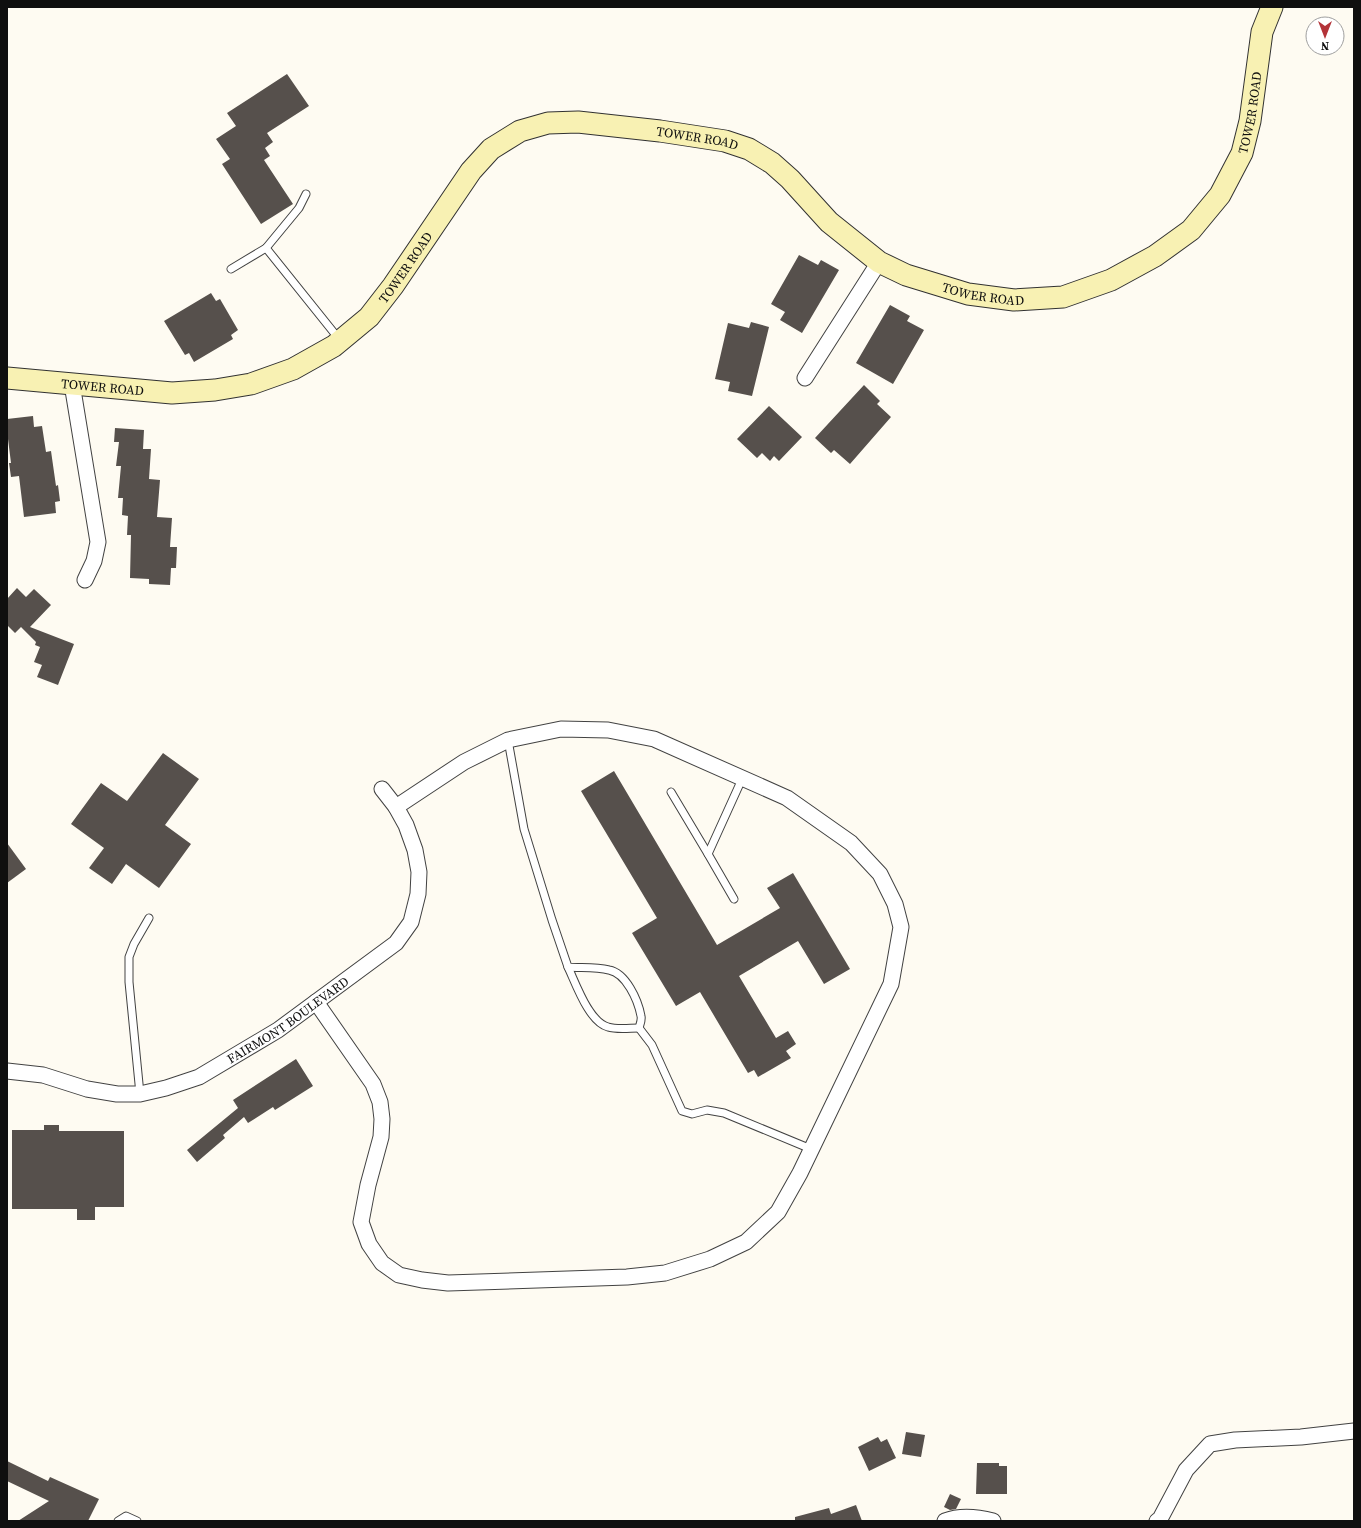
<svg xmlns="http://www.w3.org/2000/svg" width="1361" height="1528" viewBox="0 0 1361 1528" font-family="'Source Serif 4',serif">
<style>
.building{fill:#56504c}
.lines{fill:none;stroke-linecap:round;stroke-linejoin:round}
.lane-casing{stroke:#424242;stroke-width:9}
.street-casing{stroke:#424242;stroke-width:17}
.secondary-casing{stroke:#313131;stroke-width:23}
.lane{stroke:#fff;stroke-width:7}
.street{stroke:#fff;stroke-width:15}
.secondary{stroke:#f8f1b3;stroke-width:21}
.labels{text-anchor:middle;stroke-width:4;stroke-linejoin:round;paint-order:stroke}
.street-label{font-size:13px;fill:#0f0f0f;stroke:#fff}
</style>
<rect width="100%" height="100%" fill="#fefbf2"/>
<g class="building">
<polygon points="287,74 309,106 267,133 273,142 265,148 270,156 264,160 293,204 261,224 222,164 230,159 216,139 236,126 227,113"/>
<polygon points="799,255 818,265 821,260 839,270 802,333 780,320 785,312 771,304"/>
<polygon points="211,293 216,301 220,299 238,330 231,335 233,339 194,362 189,353 185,355 164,321"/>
<polygon points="890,305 910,316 907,321 924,330 893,384 856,363"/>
<polygon points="751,322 769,327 752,396 728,391 730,382 715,379 728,323 749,328"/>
<polygon points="864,385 880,401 877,404 891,417 850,464 834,450 831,453 815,438"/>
<polygon points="769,406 802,437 779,461 774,456 770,461 762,453 757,458 737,439"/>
<polygon points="33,416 34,427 42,426 46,452 51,451 56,486 58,485 60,501 55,502 56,513 24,517 19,476 11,477 9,463 11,463 7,431 7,419"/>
<polygon points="115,428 144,430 143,449 151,449 149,479 160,480 157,517 172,518 170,547 177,547 176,568 171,568 170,585 149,584 149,579 130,578 131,535 127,535 128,516 122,515 123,498 118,498 121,466 116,466 119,442 114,442"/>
<polygon points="17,588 26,597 34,589 51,605 30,627 74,644 58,685 37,677 42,665 34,662 40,647 35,645 36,642 21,627 15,633 7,625 7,599"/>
<polygon points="163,753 199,779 165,825 191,844 159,888 126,864 112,884 89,868 104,848 71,824 101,783 127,801"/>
<polygon points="614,771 717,945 780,908 767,888 793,873 850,969 824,984 798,941 739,976 776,1038 788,1031 796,1044 786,1051 791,1058 758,1077 754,1070 748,1073 700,992 676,1006 632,933 657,918 581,791"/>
<polygon points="7,843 26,869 7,883"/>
<polygon points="296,1059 313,1086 275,1110 273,1107 248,1123 244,1117 223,1135 225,1138 197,1162 187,1150 238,1108 233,1100"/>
<polygon points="44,1125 59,1125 59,1131 124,1131 124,1207 95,1207 95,1220 77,1220 77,1209 12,1209 12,1130 44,1130"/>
<polygon points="906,1432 925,1435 921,1457 902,1454"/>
<polygon points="878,1437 881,1442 887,1439 896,1458 869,1471 858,1447"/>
<polygon points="7,1461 48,1481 50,1477 99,1499 88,1521 18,1521 49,1501 7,1481"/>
<polygon points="977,1463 999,1463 999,1466 1007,1466 1007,1494 976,1494"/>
<polygon points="950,1494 961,1499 956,1509 950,1510 944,1507"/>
<polygon points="856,1505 862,1521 795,1521 795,1517 829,1508 831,1514"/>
</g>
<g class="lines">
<defs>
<g id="lane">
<polyline points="266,248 339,339"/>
<polyline points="231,269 266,248 299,208 306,194"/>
<path d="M 508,740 L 524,829 L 552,920 L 568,967 C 581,968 596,967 609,970 C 626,973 638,1000 641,1016 C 642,1020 640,1024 639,1028 L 652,1045 L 682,1111 L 692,1114 L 707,1110 L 724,1113 L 811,1149"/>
<polyline points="671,792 708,854"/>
<polyline points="734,899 708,854 742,779"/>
<path d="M 568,967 C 576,984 589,1022 608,1027 C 617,1030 630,1028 639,1028"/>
<polyline points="140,1094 129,982 129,957 134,944 149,918"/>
<polyline points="118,1521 126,1516 137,1521"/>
</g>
<g id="street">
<polyline points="805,378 879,262"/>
<polyline points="72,384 98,542 94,561 85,580"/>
<polyline points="316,1002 373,1084 380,1102 382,1119 381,1137 368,1185 361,1222 369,1244 382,1263 399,1275 422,1280 448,1283 627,1277 665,1273 710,1259 746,1242 778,1212 800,1173 891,984 901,927 895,904 880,874 851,843 787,798 654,739 608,730 561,729 508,740 464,762 396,807"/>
<path id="s1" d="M 7,1071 L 43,1075 L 87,1089 L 117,1094 L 140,1094 L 166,1088 L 199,1077 L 278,1030 L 396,943 L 411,922 L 418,894 L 419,872 L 415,850 L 406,825 L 396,807 L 382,789"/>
<path d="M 945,1521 C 960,1515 978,1517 993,1521"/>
<polyline points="1157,1521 1160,1519 1186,1470 1210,1444 1235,1440 1301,1437 1354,1431"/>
</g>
<g id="secondary">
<path id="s2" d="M 7,378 L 172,393 L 215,390 L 251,384 L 293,369 L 334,346 L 369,317 L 393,286 L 471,171 L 491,149 L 520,131 L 548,123 L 578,122 L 660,131 L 725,141 L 749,149 L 772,163 L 790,179 L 829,222 L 879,262 L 906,275 L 968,294 L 1014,300 L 1063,297 L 1111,280 L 1155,256 L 1191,230 L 1220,195 L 1242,153 L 1250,121 L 1262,32 L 1272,7"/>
</g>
</defs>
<use href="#lane" class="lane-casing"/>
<use href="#street" class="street-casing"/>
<use href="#secondary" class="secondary-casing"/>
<use href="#lane" class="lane"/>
<use href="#street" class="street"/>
<use href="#secondary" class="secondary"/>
</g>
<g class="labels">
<g class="street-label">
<text dy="5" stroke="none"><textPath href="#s2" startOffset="1500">TOWER ROAD</textPath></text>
<text dy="5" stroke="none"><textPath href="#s2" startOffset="804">TOWER ROAD</textPath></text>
<text dy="5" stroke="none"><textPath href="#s2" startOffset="444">TOWER ROAD</textPath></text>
<text dy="5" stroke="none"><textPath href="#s2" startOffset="1140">TOWER ROAD</textPath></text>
<text dy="5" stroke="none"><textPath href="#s2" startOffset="96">TOWER ROAD</textPath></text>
<text dy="5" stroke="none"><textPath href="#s1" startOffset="303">FAIRMONT BOULEVARD</textPath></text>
</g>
</g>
<rect width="1361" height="1528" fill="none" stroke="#0f0f0f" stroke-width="16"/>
<g transform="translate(1325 36) rotate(180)"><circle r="19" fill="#ffffff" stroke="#9f9f9f"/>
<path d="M0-3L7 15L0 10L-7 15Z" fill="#b33338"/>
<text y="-6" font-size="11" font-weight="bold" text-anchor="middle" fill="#0f0f0f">N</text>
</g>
</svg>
